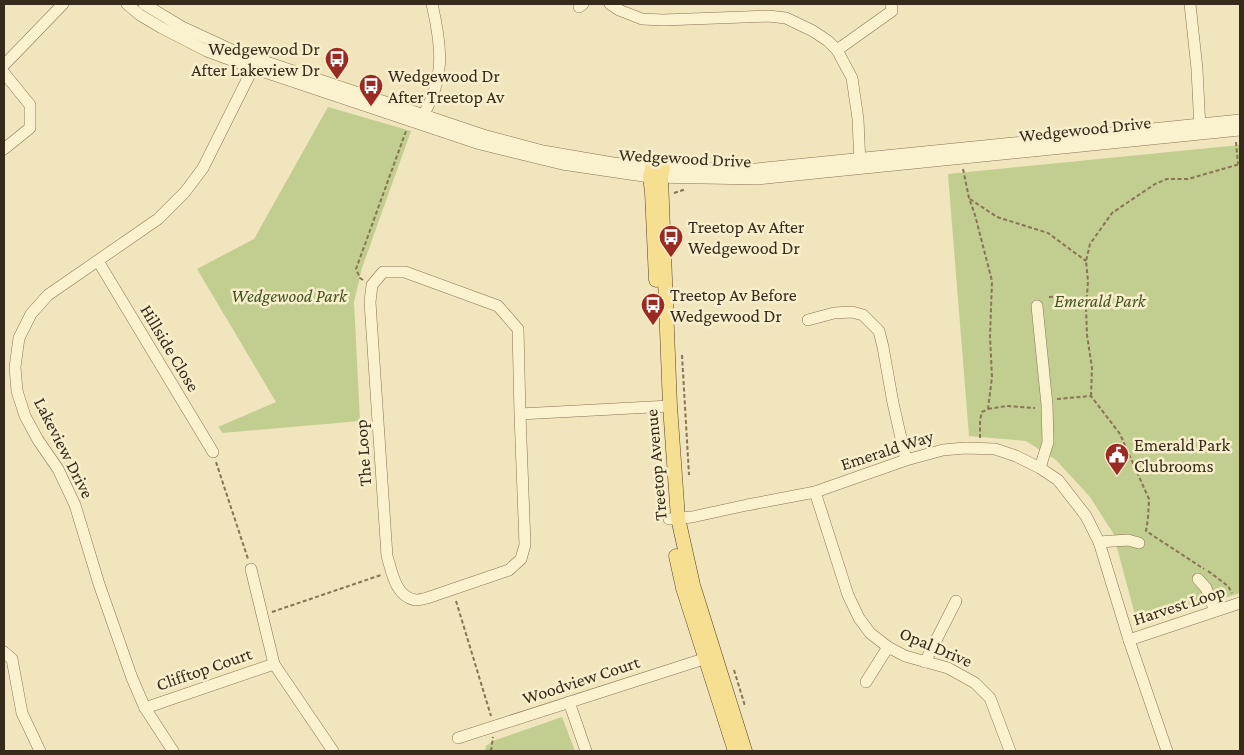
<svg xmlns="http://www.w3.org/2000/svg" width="1244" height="755" viewBox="0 0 1244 755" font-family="'Crimson Pro',serif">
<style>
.green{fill:#c1ce90}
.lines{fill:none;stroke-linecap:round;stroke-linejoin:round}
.minor-casing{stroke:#887455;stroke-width:12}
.major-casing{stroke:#55412a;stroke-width:15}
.path{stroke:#887455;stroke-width:2;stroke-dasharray:4 2.5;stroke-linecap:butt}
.minor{stroke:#faf1cf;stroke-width:11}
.major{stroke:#f6df90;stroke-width:14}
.labels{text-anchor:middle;stroke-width:5;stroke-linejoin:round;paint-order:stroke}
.poi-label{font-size:18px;fill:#362a1a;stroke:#f7eecb;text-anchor:start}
.street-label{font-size:18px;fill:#362a1a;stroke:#f7eecb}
.park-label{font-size:18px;font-style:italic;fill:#425320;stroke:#f7eecb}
</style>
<rect width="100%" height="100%" fill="#f0e5bc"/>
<g class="green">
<polygon points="328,107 411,131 362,268 354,302 360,421 223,433 218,427 276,402 197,269 254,239"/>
<polygon points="1240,145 1240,593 1138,626 1113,533 1090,497 1056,460 1026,441 969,436 948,174"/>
<polygon points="562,717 575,751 485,751 486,746 493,741"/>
</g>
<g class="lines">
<defs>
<g id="minor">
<polyline points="127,4 140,15 162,28 207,51 253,68 480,144 562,164 650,177 758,179 1240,130"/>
<polyline points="144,4 182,27 234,51 483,135 543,151 613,163 652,168 756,169 1240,120"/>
<polyline points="610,4 619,10 642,19 663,20 768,16 786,18 813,31 828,41 837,50 852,78 858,119 860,165"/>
<polyline points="1190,4 1197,69 1200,129"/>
<polyline points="579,7 583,4"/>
<polyline points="837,50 892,11 891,4"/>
<polyline points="4,65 63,4"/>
<polyline points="4,73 30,105 30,128 4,149"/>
<path d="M 420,120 C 446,80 442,48 432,4"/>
<polyline points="98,261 213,452"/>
<polyline points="1037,306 1047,405 1048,442 1040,468"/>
<polyline points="808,320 834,313 852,312 863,315 879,331 883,347 893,403 906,460"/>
<path d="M 520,414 L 525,545 L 521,559 L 509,570 L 427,598 C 423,599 418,600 415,600 C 395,596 392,572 387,556 L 370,302 L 372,285 L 383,272 L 405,272 L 498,306 L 518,329 L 520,414 L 670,406"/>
<polyline points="815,492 848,595 859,618 870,633 888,647 905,656 948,668 975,683 990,698 1010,751"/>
<polyline points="669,519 692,517 747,505 815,492 906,460 943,450 965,448 995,449 1016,456 1040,468 1058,480 1086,516 1099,542 1129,640 1167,751"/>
<polyline points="1099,542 1128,540 1139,543"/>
<polyline points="251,569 274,664 333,751"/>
<polyline points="1198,579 1206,588 1215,611"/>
<polyline points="1129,640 1240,603"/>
<polyline points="4,652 12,659 22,713 40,751"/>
<polyline points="925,662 956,601"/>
<polyline points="866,682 888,647"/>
<polyline points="569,702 586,751"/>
<polyline points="145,708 274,664"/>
<polyline points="458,738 713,656"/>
<polyline points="173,751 145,708 132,678 99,584 75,505 58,469 38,440 25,416 17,391 15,367 19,338 31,314 48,295 158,219 185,192 203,168 256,62"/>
</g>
<g id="major">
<polyline points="652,168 650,177 652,192 656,280"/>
<polyline points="663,168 661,178 670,406 678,518 693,585 745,751"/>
<polyline points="676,556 683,588 735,751"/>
</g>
</defs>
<use href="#minor" class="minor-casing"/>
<use href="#major" class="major-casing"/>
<g class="path">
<polyline points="1236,142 1238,164"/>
<polyline points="963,169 969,198 975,215 992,281 990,337 992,377 988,409 982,412 980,420 980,438"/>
<polyline points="674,193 686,189"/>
<polyline points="970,199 997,217 1048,233 1086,261"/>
<polyline points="363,280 360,278 356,269 406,131"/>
<polyline points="1049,297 1060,296 1067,304 1086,308"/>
<polyline points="682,355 689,475"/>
<polyline points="1091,396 1092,368 1087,335 1086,308 1088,281 1086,261 1090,244 1112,213 1155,184 1167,179 1188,179 1240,164"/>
<polyline points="1057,399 1091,396 1120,434 1149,499 1148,518 1146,531 1204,569"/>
<polyline points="988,409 1006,406 1035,408"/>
<polyline points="216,462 248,559"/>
<polyline points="1208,571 1228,586 1232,593"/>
<polyline points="456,601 491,716"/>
<polyline points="272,612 381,575"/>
<polyline points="734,670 745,706"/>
<polyline points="491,751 493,737"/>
</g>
<use href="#minor" class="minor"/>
<use href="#major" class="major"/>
</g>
<defs>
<symbol id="bus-pin" viewBox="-11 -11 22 30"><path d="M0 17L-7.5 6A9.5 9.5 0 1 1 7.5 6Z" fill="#992b22" stroke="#f7eecb"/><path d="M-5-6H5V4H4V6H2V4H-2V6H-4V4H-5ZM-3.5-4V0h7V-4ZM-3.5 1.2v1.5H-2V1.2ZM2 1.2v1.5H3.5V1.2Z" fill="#fff"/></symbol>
<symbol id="civic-pin" viewBox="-11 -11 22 30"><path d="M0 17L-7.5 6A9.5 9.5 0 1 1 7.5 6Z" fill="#992b22" stroke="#f7eecb"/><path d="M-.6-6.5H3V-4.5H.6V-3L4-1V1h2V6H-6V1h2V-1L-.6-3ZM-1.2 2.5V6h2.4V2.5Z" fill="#fff"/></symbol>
</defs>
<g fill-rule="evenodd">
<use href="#bus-pin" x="323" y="45" width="28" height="38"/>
<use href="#bus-pin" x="357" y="72" width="28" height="38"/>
<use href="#bus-pin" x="657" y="223" width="28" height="38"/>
<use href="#bus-pin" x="639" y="291" width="28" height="38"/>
<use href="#civic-pin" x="1103" y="441" width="28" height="38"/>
</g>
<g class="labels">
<g class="poi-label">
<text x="320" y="55" text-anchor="end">Wedgewood Dr<tspan x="320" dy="21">After Lakeview Dr</tspan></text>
<text x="388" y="82">Wedgewood Dr<tspan x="388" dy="21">After Treetop Av</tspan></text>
<text x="688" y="233">Treetop Av After<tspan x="688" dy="21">Wedgewood Dr</tspan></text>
<text x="670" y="301">Treetop Av Before<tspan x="670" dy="21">Wedgewood Dr</tspan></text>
<text x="1134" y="451">Emerald Park<tspan x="1134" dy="21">Clubrooms</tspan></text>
</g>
<g class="street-label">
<text transform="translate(1085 129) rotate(-6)" y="6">Wedgewood Drive</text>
<text transform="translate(685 158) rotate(3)" y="6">Wedgewood Drive</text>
<text transform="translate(170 348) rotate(59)" y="6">Hillside Close</text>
<text transform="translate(64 448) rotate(63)" y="6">Lakeview Drive</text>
<text transform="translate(887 450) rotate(-18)" y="6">Emerald Way</text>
<text transform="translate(363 453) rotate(-94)" y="6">The Loop</text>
<text transform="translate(656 465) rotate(-95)" y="6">Treetop Avenue</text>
<text transform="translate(1179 605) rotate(-18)" y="6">Harvest Loop</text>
<text transform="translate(936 647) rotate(23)" y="6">Opal Drive</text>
<text transform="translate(204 669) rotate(-19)" y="6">Clifftop Court</text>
<text transform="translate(581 680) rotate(-18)" y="6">Woodview Court</text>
</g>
<g class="park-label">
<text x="289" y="302">Wedgewood Park</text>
<text x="1100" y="307">Emerald Park</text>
</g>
</g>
<rect width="1244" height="755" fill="none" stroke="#362a1a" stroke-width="10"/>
</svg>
